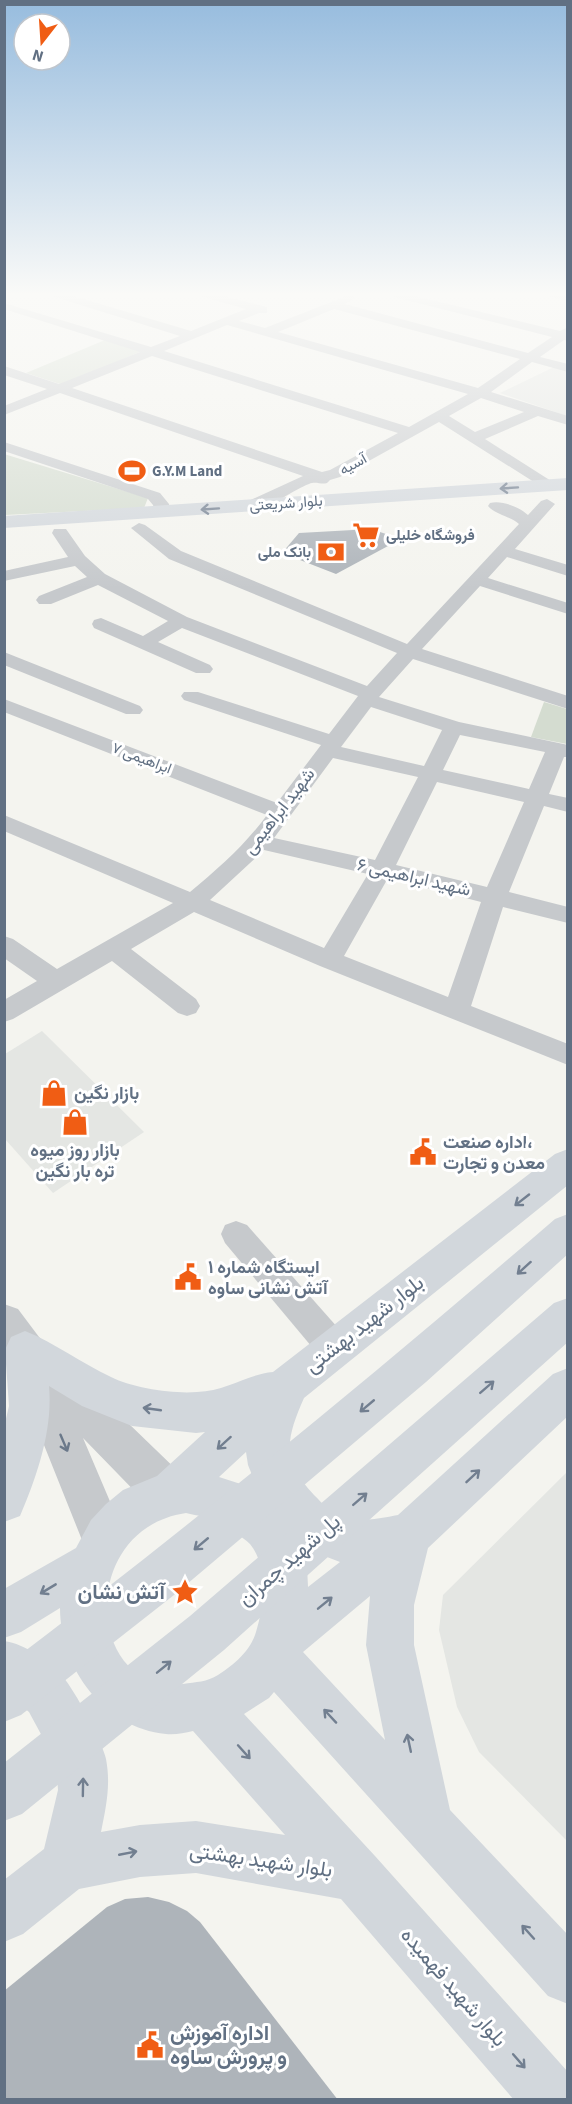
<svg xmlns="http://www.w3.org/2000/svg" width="572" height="2104" viewBox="0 0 572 2104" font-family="'Source Sans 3',Vazirmatn,sans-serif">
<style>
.built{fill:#e4e6e3}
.green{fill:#d4dcd0}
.building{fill:#aeb4ba}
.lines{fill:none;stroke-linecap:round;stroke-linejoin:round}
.minor{fill:#c6c9cc;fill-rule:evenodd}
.tertiary{fill:#c6c9cc;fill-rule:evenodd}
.secondary{fill:#d2d7dc;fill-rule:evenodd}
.primary{fill:#d2d7dc;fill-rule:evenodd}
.oneway{stroke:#727f90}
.oneway2{stroke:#6b798a}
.labels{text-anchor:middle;stroke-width:6;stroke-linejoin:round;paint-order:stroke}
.far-street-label{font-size:15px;fill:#617083;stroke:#fff}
.far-poi-label{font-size:15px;font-weight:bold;fill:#617083;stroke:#fff;text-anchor:start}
.street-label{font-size:18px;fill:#617083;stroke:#fff}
.poi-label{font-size:18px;font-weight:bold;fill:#617083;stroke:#fff;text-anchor:start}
.near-street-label{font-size:21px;fill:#617083;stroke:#fff}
.near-poi-label{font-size:21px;font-weight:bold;fill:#617083;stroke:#fff;text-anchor:end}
</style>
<rect width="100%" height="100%" fill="#f4f4ef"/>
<g class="built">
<polygon points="554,367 567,370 567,416 500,393"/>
<polygon points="42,1031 144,1132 53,1193 5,1139 5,1054"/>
<polygon points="567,1472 567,1841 479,1752 457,1707 439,1630 443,1595"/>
</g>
<g class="green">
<polygon points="105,340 142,351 63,385 26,373"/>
<polygon points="4,454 148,498 144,508 5,515"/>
<polygon points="544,702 567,709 567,744 531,737"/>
</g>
<g class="building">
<polygon points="371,529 401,539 336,574 282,553 299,533"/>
<polygon points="148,1897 169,1902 187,1911 200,1922 338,2100 4,2100 4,1991 107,1907 125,1899"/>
</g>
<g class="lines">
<g class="minor">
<path d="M 53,295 L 70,295 L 191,331 L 246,309 L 203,297 L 201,295 L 219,295 L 267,307 L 267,313 L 259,313 L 239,321 L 265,328 L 349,295 L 355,298 L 345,304 L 528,353 L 552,337 L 394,297 L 392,295 L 411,295 L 560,331 L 568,327 L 568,341 L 564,340 L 540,357 L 568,364 L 568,372 L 532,362 L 491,392 L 568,416 L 568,425 L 538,416 L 485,439 L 559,486 L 551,491 L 545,489 L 439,422 L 340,477 L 330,480 L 327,483 C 321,485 316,481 309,484 C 292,490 264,514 244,509 L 242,506 L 244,503 L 303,476 L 60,393 L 4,415 L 4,406 L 47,389 L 4,375 L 4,366 L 59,384 L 140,352 L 4,309 L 4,303 L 151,347 L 180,336 L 55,297 ZM 334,309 L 520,359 L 478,388 L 278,332 ZM 227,325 L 468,394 L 409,427 L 164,351 ZM 152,356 L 398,433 L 330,470 L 322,472 L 72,388 ZM 481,398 L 524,412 L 475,432 L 449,416 Z"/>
<polygon points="548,295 568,295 568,301 550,297"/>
<polygon points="4,442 160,493 169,504 170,512 162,517 156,515 153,505 148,499 4,451"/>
<path d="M 547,499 L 555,504 L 515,549 L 568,565 L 568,576 L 507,557 L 488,578 L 568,603 L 568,614 L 480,586 L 422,649 L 568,696 L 568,709 L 413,659 L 379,697 L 459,722 L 568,745 L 568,757 L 564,757 L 549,794 L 568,798 L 568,812 L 544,806 L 509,892 L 568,907 L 568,923 L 503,907 L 471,1006 L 568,1044 L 568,1065 L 320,966 L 194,912 L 131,949 L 196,999 L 200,1006 L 196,1013 L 187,1016 L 178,1013 L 112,961 L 13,1019 L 4,1022 L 4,1000 L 37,981 L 4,958 L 4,936 L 13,939 L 57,969 L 173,903 L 4,831 L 4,815 L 190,892 C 219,868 245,845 267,815 L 4,712 L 4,699 L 277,803 L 321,745 L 184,700 L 181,696 L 184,692 L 198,692 L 329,734 L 358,696 L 182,628 L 158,642 L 210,665 L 213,669 L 210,673 L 196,673 L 94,628 L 92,624 L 94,620 L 101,618 L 143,636 L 168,621 L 98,585 L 51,604 L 39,604 L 36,600 L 39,596 L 87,577 L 75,566 L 4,581 L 4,571 L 68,557 L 52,533 L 54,529 L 66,529 L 85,556 L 105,574 L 187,617 L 367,686 L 397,653 L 169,559 L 131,528 L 139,523 L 145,525 L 181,551 L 407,644 L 519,524 C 510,516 496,515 488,506 L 490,503 C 502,500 519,507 528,515 L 541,501 ZM 371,707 L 442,730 L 424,766 L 341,747 ZM 460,735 L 545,752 L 529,789 L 443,770 ZM 333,758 L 418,777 L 375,860 L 274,838 ZM 437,782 L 524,802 L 487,887 L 396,865 ZM 264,850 L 368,874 L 324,948 L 210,900 ZM 388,878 L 481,902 L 448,997 L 344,956 Z"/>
<polygon points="4,652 140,706 143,710 140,714 126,714 4,665"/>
<polygon points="236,1221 247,1225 346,1337 350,1348 346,1359 334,1363 322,1359 225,1243 221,1234 225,1225"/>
</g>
<polygon class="tertiary" points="4,1304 18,1309 39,1337 185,1478 191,1494 185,1510 169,1516 153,1510 83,1438 126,1539 120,1555 104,1561 88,1555 12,1365 4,1355"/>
<g class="secondary">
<polygon points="568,478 568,490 4,528 4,516"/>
<path d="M 568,1149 L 568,1185 L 304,1398 C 286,1439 281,1460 314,1495 C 322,1503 332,1514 343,1518 C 359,1523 382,1518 398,1515 L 553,1374 L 568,1368 L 568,1416 L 428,1548 L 414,1605 L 414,1645 L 450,1810 L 568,1935 L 568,2004 L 548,1996 L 274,1692 L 269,1698 L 244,1714 L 375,1856 L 568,2072 L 568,2100 L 514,2100 L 341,1899 L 196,1873 L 140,1877 L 79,1889 L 23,1934 L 4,1942 L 4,1880 L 44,1849 L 58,1790 L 56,1762 L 29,1712 L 4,1691 L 4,1641 C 26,1644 48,1661 63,1677 C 74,1689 103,1743 106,1759 C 111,1785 106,1807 101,1832 L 140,1825 L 196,1821 L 285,1835 L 193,1731 C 184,1733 175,1735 166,1734 C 104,1728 60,1668 60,1608 L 21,1632 L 4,1638 L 4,1589 L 76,1548 L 91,1520 L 106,1504 L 123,1490 L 157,1476 L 205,1432 L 196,1433 L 132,1426 L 82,1406 L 49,1386 C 53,1430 37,1476 20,1516 L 4,1522 L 4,1427 L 9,1406 L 5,1350 L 11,1337 L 25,1331 C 55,1343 81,1363 111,1377 C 133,1388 172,1394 197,1392 C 227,1391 248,1374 273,1372 L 555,1154 ZM 246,1452 L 248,1465 L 261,1497 L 250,1487 L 219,1477 ZM 186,1513 C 197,1516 211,1517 221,1522 C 227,1524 231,1529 236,1533 C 240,1536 246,1540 250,1544 C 269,1567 264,1606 256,1632 C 251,1650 234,1665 218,1675 C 207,1682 196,1682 183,1684 C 86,1696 76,1529 186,1513 ZM 294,1537 L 314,1552 L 340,1562 L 308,1587 L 307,1566 ZM 370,1596 L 366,1645 L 385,1740 L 303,1652 Z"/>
</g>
<g class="primary">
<path d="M 568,1214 L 568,1254 L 426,1382 L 174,1595 L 21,1715 L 4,1722 L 4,1667 C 193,1524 376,1373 555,1219 Z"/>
<polygon points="568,1298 568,1342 224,1650 22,1814 4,1821 4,1763 190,1616 554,1303"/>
</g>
</g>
<defs><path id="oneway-shaft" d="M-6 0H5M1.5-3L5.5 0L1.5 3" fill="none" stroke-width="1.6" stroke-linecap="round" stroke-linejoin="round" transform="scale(1.5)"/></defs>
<g class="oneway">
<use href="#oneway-shaft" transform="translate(509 488) rotate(176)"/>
<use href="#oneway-shaft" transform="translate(210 509) rotate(176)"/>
<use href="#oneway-shaft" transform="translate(522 1200) rotate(142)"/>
<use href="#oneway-shaft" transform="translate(524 1268) rotate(138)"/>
<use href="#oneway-shaft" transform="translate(487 1387) rotate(-41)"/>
<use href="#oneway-shaft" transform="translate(367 1406) rotate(140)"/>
<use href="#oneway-shaft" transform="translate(152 1409) rotate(-172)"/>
<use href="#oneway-shaft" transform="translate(224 1443) rotate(138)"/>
<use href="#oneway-shaft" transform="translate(473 1476) rotate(-43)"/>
<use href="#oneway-shaft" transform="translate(360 1499) rotate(-41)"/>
<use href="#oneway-shaft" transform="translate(201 1544) rotate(140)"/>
<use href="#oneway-shaft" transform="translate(48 1589) rotate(149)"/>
<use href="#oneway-shaft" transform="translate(325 1603) rotate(-39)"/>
<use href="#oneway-shaft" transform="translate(164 1667) rotate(-39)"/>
<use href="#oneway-shaft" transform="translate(330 1716) rotate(-133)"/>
<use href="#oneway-shaft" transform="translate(409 1743) rotate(-102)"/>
<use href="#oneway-shaft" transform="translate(244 1752) rotate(48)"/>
<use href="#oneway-shaft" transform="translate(83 1787) rotate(-89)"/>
<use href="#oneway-shaft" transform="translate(128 1853) rotate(-11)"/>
<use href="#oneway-shaft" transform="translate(528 1932) rotate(-132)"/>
<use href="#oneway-shaft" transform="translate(519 2061) rotate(49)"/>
</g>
<use class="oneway2" href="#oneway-shaft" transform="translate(64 1443) rotate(67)"/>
<linearGradient id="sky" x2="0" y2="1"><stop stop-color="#97bcde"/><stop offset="0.5" stop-color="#fafaf8"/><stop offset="1" stop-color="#fafaf8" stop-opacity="0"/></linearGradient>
<rect width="572" height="589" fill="url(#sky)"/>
<defs>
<symbol id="stadium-bare" viewBox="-9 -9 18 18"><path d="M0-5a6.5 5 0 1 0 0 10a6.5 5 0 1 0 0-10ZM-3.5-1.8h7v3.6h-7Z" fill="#f05d14" stroke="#fff" stroke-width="2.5" paint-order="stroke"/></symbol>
<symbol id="supermarket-bare" viewBox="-9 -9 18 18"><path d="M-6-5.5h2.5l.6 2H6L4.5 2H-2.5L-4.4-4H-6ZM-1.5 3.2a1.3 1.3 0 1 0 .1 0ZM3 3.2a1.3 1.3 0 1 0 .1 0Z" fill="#f05d14" stroke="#fff" stroke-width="2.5" paint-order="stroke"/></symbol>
<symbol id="bank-bare" viewBox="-9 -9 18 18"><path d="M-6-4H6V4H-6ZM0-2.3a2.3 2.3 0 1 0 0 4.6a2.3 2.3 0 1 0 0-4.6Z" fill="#f05d14" stroke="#fff" stroke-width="2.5" paint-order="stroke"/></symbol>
<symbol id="shop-bare" viewBox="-9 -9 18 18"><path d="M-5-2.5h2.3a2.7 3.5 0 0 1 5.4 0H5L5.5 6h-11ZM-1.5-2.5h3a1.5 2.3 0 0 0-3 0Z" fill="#f05d14" stroke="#fff" stroke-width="2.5" paint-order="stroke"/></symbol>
<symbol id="civic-bare" viewBox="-9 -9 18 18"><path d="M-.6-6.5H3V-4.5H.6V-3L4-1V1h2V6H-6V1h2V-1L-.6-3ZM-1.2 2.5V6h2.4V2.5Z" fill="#f05d14" stroke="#fff" stroke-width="2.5" paint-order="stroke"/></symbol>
<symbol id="sight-bare" viewBox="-9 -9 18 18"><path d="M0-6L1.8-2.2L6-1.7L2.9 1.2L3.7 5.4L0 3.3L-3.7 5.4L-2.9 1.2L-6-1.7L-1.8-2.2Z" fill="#f05d14" stroke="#fff" stroke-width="2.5" paint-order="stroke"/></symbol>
</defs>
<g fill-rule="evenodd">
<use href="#stadium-bare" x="113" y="452" width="38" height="38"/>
<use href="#supermarket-bare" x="347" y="516" width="38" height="38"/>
<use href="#bank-bare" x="312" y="533" width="38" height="38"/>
<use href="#shop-bare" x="35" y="1074" width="38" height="38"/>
<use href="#shop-bare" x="56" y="1103" width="38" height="38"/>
<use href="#civic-bare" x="404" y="1133" width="38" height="38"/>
<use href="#civic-bare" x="169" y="1258" width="38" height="38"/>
<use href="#sight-bare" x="166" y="1573" width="38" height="38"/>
<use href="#civic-bare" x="131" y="2026" width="38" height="38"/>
</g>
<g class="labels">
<g class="far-street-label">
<text transform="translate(353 464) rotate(-29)" y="5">آسیه</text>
<text transform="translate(286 503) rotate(-4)" y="5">بلوار شریعتی</text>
<text transform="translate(142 758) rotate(21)" y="5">ابراهیمی ۷</text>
</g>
<g class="far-poi-label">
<text x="152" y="476">G.Y.M Land</text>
<text x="386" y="540">فروشگاه خلیلی</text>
<text x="311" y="557" text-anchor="end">بانک ملی</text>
</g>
<g class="street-label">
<text transform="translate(279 811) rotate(-52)" y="6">شهید ابراهیمی</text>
<text transform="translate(414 877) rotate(13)" y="6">شهید ابراهیمی ۶</text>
</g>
<g class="poi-label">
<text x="74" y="1099">بازار نگین</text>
<text x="443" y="1148">اداره صنعت،<tspan x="443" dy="21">معدن و تجارت</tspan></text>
<text x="75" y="1156" text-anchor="middle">بازار روز میوه<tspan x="75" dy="21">تره بار نگین</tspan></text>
<text x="208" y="1273">ایستگاه شماره ۱<tspan x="208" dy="21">آتش نشانی ساوه</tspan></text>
</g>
<g class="near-street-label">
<text transform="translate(364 1324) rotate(-38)" y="7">بلوار شهید بهشتی</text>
<text transform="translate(289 1560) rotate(-41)" y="7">پل شهید چمران</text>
<text transform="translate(261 1860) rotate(8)" y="7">بلوار شهید بهشتی</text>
<text transform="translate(454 1987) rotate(49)" y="7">بلوار شهید فهمیده</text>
</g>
<g class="near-poi-label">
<text x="165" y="1599">آتش نشان</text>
<text x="170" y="2040" text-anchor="start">اداره آموزش<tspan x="170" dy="24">و پرورش ساوه</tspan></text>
</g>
</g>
<rect width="572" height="2104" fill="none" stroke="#617083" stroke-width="12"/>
<g transform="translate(42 42) rotate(197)"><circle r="28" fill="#ffffff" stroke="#c0c6cd" stroke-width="1.5"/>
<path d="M0-4.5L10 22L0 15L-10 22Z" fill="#f05d14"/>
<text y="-9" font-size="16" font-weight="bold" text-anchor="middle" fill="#617083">N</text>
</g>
</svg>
